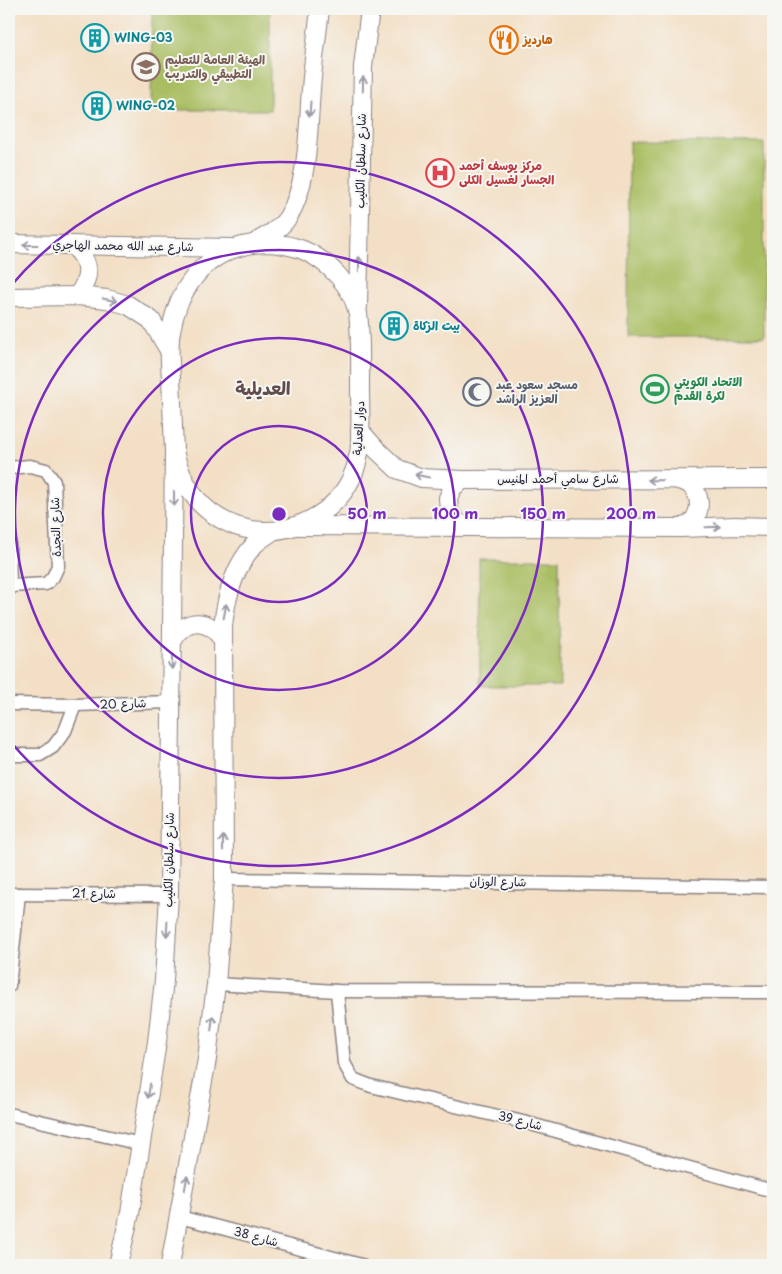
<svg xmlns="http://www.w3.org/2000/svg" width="782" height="1274" viewBox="0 0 782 1274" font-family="'Playpen Sans','Playpen Sans Arabic',sans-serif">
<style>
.garden{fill:#a9be62;stroke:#66704e}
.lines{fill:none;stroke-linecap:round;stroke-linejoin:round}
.street-casing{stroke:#8a8080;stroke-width:15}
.secondary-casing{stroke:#8a8080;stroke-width:20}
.street{stroke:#fff;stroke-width:12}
.secondary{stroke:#fff;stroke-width:18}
.oneway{stroke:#9c9ca7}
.ring{fill:none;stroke:#7b2cbf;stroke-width:2.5}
.labels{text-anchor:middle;stroke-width:4;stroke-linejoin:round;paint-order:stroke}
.culture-label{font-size:12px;font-weight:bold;fill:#0d838f;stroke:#f6f6f2;text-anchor:start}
.food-label{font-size:12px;font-weight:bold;fill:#c56008;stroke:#f6f6f2;text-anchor:start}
.education-label{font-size:12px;font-weight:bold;fill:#785e54;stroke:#f6f6f2;text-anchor:start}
.street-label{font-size:12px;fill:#22223b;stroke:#f6f6f2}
.health-label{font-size:12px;font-weight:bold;fill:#be3a42;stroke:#f6f6f2;text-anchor:start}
.leisure-label{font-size:12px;font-weight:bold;fill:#27864d;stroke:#f6f6f2;text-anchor:start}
.worship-label{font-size:12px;font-weight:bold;fill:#5b616d;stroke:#f6f6f2;text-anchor:start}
.district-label{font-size:18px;font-weight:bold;fill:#624d4e;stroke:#f6f6f2}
.centre{fill:#7b2cbf;stroke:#f6f6f2;stroke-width:2.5}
.ring-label{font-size:15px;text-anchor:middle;font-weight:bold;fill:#7b2cbf;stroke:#f6f6f2;stroke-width:4;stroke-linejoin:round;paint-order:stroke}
</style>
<rect width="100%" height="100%" fill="#f6f6f2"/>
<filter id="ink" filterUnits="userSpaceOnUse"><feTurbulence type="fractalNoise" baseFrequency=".02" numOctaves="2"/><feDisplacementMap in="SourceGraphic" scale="10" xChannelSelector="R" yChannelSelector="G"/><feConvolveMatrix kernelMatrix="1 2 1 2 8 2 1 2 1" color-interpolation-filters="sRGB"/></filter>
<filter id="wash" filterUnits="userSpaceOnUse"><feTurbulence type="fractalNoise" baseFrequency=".0096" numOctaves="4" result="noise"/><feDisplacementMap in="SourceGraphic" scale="20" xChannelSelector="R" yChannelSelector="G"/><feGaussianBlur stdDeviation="1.12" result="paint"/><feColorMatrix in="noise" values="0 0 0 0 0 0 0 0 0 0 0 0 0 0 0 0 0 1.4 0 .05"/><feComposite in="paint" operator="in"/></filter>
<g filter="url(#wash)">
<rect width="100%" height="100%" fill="#f3dfc5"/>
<g class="garden">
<polygon points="152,9 270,9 270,110 151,110"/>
<polygon points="629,142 764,143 764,337 628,337"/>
<polygon points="479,559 559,559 560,686 480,686"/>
</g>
</g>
<g filter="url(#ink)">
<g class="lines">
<defs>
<g id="street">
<polyline points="9,468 30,466 46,470 54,482 58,566 53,577 46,584 10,586"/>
<polyline points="9,536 10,586 9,590"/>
<polyline points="9,704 75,705 172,702"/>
<polyline points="9,755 40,755 53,747 65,731 75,705"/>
<polyline points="224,879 773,887"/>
<polyline points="9,894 169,895"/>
<polyline points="216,984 337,991 773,992"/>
<polyline points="9,986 19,894"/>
<polyline points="337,991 344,1063 353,1079 371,1086 527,1123 773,1191"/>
<polyline points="9,1114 141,1144"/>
<polyline points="180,1217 361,1265"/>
</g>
<g id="secondary">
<path d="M 255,243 C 267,235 280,230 288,217 C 309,183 308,129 311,89 C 313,62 317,36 320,9"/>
<path d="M 270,243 C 281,244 293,246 303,250 C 328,261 353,286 358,314 C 361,335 360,364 360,386 C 360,403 361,421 360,439 C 360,445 360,451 358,457 C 357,464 354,473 351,479 C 331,520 279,541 236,526 C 200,513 182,486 174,451 C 173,426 172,402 171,378 C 170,362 168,346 171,331 C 177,294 199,260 236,248 C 247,244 258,243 270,243 Z"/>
<polyline points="9,244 233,248"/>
<path d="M 72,245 C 91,261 92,276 77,296"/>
<polyline points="9,297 77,296 107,299 128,305 151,320 169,350"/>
<polyline points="358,307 363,67 370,9"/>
<polyline points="360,431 376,449 397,469 422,478 463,480 773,479"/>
<polyline points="463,480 453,487 448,498 449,511 456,521 466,527"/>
<path d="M 678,480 C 682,481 687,482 690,485 C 701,494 702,511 692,522 C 689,525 684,526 681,528"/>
<polyline points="300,526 681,528 735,526 773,527"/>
<path d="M 173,640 C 186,617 210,618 223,641"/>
<polyline points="118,1265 130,1213 157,1042 164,980 169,895 174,451"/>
<path d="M 170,1265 L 207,1059 L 216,984 L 224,879 L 223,626 C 226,597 234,567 254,545 C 259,540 267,535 273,531"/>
</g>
</defs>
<use href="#street" class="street-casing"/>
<use href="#secondary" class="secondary-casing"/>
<use href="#street" class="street"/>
<use href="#secondary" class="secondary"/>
</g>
<defs><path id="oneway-shaft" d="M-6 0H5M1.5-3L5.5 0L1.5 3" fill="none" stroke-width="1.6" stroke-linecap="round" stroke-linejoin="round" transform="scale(1.25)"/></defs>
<g class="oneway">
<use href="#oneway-shaft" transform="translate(363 84) rotate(-89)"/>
<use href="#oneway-shaft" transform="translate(310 109) rotate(94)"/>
<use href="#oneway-shaft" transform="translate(30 245) rotate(-180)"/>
<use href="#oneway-shaft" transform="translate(359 264) rotate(-89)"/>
<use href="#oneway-shaft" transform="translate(110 300) rotate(12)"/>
<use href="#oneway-shaft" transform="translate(422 476) rotate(-169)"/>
<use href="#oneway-shaft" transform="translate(655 480) rotate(-179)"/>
<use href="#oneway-shaft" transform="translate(174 499) rotate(90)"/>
<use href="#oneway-shaft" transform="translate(713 527) rotate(-2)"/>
<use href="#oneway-shaft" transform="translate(225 611) rotate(-80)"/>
<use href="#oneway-shaft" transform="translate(172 662) rotate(91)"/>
<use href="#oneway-shaft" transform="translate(223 843) rotate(-90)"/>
<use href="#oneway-shaft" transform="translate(167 929) rotate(93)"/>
<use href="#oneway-shaft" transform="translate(212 1023) rotate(-84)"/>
<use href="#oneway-shaft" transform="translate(149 1091) rotate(99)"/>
<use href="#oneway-shaft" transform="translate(186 1183) rotate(-80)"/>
</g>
</g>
<g class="ring">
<circle cx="279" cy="514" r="88"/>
<circle cx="279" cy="514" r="176"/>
<circle cx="279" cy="514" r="264"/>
<path d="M9 288A352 352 0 1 1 9 740"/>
</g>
<defs>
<symbol id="building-ring" viewBox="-11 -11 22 22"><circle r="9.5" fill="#f6f6f2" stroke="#0f9aa8" stroke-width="1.5"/><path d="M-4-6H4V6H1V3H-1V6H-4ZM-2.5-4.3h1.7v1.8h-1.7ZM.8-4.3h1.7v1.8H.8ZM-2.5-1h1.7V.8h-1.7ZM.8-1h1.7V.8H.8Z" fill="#0f9aa8"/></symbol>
<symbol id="restaurant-ring" viewBox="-11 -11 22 22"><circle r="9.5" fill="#f6f6f2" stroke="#e8710a" stroke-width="1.5"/><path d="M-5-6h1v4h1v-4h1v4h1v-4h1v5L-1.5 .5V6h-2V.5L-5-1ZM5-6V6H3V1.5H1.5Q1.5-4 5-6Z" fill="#e8710a"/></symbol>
<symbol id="university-ring" viewBox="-11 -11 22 22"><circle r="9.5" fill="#f6f6f2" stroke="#8d6e63" stroke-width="1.5"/><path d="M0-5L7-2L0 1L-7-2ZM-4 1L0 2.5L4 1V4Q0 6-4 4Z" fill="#8d6e63"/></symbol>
<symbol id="hospital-ring" viewBox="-11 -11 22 22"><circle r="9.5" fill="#f6f6f2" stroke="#e0444e" stroke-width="1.5"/><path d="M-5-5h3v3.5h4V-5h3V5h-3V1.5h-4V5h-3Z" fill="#e0444e"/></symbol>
<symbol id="stadium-ring" viewBox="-11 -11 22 22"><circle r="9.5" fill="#f6f6f2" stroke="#2e9e5b" stroke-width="1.5"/><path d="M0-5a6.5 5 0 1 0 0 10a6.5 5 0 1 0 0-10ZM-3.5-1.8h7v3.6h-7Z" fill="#2e9e5b"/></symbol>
<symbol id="mosque-ring" viewBox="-11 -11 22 22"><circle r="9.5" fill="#f6f6f2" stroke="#6b7280" stroke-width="1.5"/><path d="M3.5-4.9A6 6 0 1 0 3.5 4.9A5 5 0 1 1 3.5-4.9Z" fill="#6b7280"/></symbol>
</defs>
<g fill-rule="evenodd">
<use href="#building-ring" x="79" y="22" width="32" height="32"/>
<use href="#restaurant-ring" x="488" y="24" width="32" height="32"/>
<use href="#university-ring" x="130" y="51" width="32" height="32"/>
<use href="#building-ring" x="81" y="90" width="32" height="32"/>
<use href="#hospital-ring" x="424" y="157" width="32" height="32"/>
<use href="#building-ring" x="378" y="310" width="32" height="32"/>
<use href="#stadium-ring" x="639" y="373" width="32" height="32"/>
<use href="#mosque-ring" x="461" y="376" width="32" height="32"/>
</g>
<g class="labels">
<g class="culture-label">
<text x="114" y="42">WING-03</text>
<text x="116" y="110">WING-02</text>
<text x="413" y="330">بيت الزكاة</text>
</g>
<g class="food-label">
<text x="523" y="44">هارديز</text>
</g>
<g class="education-label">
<text x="165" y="64">الهيئة العامة للتعليم<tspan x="165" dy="14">التطبيقي والتدريب</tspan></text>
</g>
<g class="street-label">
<text transform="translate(361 161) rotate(-89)" y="4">شارع سلطان الكليب</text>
<text transform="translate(123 246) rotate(1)" y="4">شارع عبد الله محمد الهاجري</text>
<text transform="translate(359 428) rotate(-87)" y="4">دوار العدلية</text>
<text x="558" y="483">شارع سامي أحمد المنيس</text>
<text transform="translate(56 527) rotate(-92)" y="4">شارع النجدة</text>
<text transform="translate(123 704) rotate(-2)" y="4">شارع 20</text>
<text transform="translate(169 860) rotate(-89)" y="4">شارع سلطان الكليب</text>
<text transform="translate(498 882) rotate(1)" y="4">شارع الوزان</text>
<text x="94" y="898">شارع 21</text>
<text transform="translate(520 1121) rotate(14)" y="4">شارع 39</text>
<text transform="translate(256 1237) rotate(15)" y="4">شارع 38</text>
</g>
<g class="health-label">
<text x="459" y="170">مركز يوسف أحمد<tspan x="459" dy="14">الجسار لغسيل الكلى</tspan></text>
</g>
<g class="leisure-label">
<text x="674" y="386">الاتحاد الكويتي<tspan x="674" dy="14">لكرة القدم</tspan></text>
</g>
<g class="worship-label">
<text x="496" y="389">مسجد سعود عبد<tspan x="496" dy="14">العزيز الراشد</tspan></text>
</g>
<g class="district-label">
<text x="263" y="395">العديلية</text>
</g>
</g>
<circle cx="279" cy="514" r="8" class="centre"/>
<g class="ring-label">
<text x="367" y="519">50 m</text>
<text x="455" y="519">100 m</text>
<text x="543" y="519">150 m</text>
<text x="631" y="519">200 m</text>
</g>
<rect width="782" height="1274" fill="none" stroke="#f6f6f2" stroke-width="30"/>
</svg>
